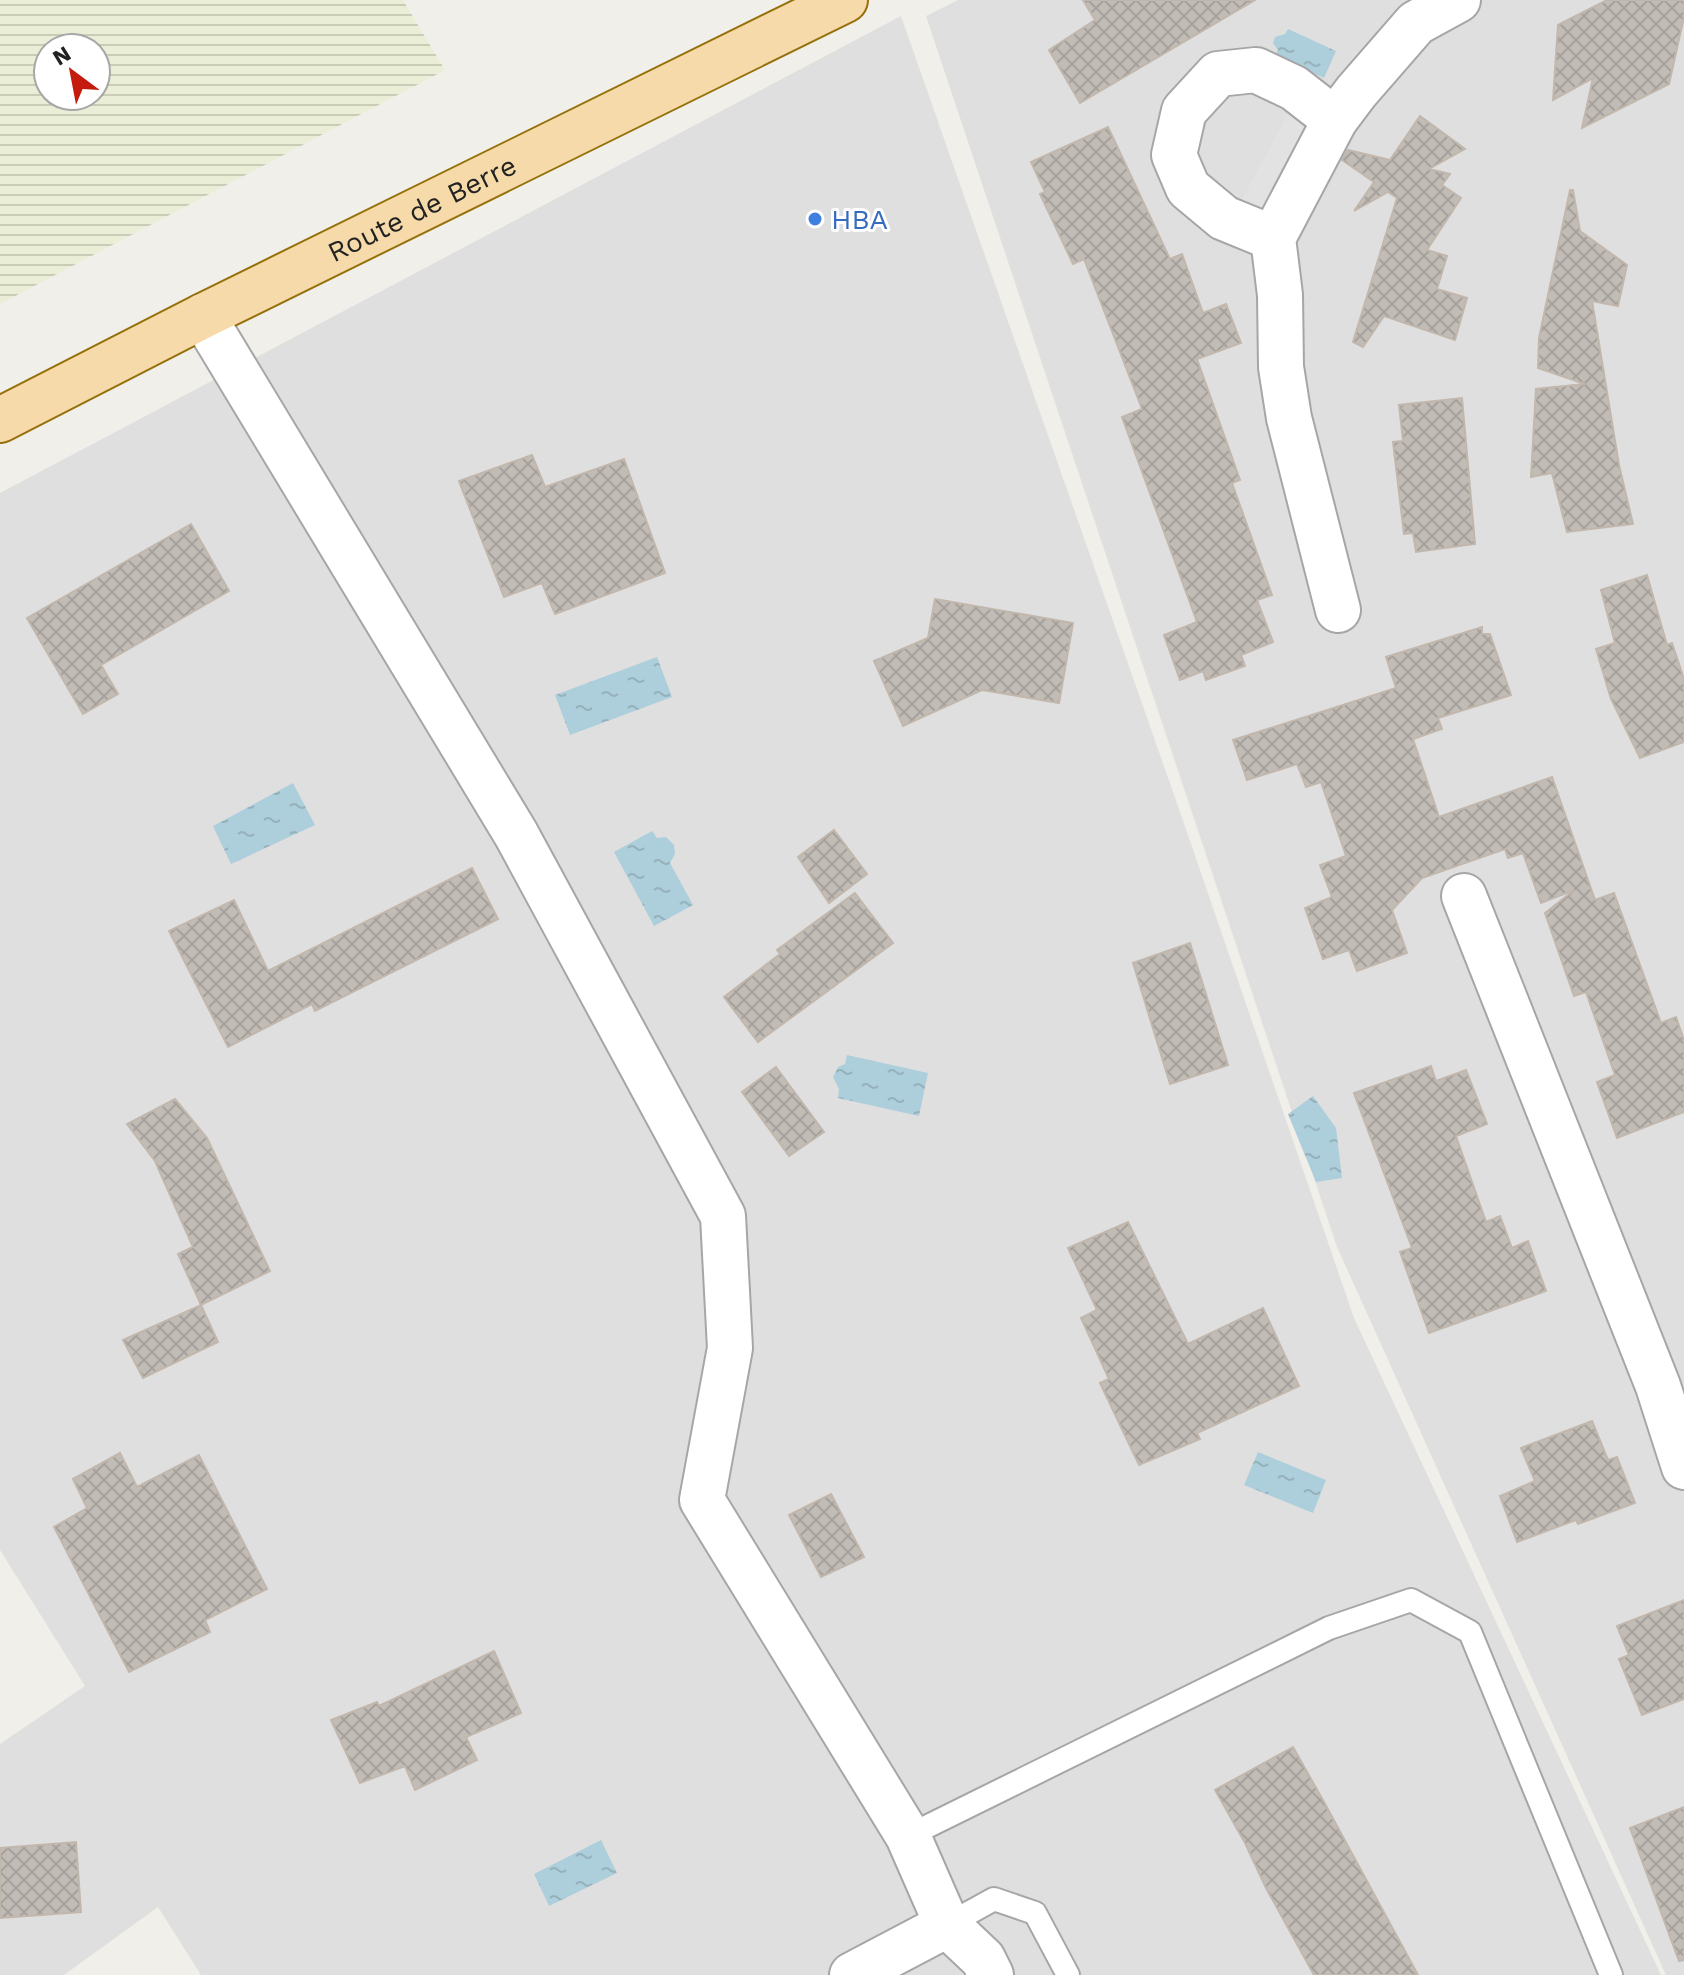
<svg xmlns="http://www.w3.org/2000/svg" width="1684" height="1975" viewBox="0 0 1684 1975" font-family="'Work Sans',sans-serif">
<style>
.residential{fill:#e0dfdf}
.farmland{fill:url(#farmland-rules);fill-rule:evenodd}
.parking{fill:#e2e2e2}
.water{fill:url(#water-ripples)}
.building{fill:url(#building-cross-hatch);stroke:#c2b7ac;stroke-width:2}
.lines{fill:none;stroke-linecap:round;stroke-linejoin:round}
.service-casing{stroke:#a6a6a6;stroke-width:26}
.minor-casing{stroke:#a6a6a6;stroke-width:48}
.primary-casing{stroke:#95700b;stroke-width:48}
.service{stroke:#fff;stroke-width:22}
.minor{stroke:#fff;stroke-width:44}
.primary{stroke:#f6daa9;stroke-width:44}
.shop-dot{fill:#3f7fe0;stroke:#fff;stroke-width:3}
.labels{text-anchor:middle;stroke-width:6;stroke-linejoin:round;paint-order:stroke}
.street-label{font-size:28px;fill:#222;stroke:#fff}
.shop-label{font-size:28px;fill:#366cbe;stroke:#fff;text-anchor:start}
</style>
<defs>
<pattern id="farmland-rules" width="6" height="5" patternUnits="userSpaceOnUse" patternTransform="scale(2)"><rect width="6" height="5" fill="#ebeed6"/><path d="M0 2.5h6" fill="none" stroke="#c9ccb7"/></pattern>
<pattern id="water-ripples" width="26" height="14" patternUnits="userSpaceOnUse" patternTransform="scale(2)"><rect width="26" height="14" fill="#adcedb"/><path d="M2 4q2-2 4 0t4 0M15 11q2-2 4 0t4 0" fill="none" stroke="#95b1bc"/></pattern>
<pattern id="building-cross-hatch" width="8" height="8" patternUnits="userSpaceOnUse" patternTransform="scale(2)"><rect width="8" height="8" fill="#c2bcb6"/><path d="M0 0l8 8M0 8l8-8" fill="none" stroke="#a6a19c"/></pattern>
</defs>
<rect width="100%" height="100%" fill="#f1efe9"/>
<g class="residential">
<polygon points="958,0 1684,0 1684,1975 1666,1975 1337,1247 926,16"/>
<polygon points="901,16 1179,809 1354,1318 1661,1975 201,1975 158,1907 64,1975 0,1975 0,1744 85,1686 0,1550 0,493"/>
</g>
<path class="farmland" d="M 0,0 L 403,0 L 445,70 L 0,304 ZM 48,48 L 96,48 L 96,96 L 48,96 Z"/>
<polygon class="parking" points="1291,108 1332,129 1279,228 1238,207"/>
<g class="water">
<polygon points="1288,29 1336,51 1324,78 1275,55 1278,50 1273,43 1275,37 1285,34"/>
<polygon points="657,657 672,697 570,735 555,695"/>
<polygon points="293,783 315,825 231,864 213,826"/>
<polygon points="652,831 657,838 666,837 674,845 675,854 670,863 693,905 654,926 614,852"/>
<polygon points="847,1055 928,1073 919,1116 838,1098 839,1089 833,1077 838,1067 845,1064"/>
<polygon points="1313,1096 1336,1128 1342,1178 1316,1182 1288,1114"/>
<polygon points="1258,1452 1326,1480 1313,1513 1244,1485"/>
<polygon points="601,1840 617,1873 549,1906 534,1874"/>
</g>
<g class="building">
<polygon points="1083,0 1255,0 1080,103 1049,50 1095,20"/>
<polygon points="1607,0 1684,0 1684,17 1669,84 1582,128 1593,78 1553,100 1558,25"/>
<polygon points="1420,116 1465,149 1429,169 1450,174 1442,185 1461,198 1427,250 1447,256 1437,289 1467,298 1455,340 1384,316 1363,347 1353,342 1397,198 1388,192 1354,211 1374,182 1342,160 1348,150 1390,160"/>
<polygon points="1108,127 1170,259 1182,254 1203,313 1226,304 1241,343 1197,359 1240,480 1232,483 1272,595 1257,600 1273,642 1241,655 1245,666 1206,680 1203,671 1180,680 1164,635 1197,622 1122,417 1142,409 1084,259 1073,264 1040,194 1045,192 1031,162"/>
<polygon points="1570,190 1573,190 1580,231 1627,265 1618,306 1592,301 1619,465 1633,524 1567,532 1552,473 1531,477 1536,389 1585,384 1538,368 1539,338"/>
<polygon points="1462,398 1475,544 1416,552 1413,533 1404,534 1393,442 1403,441 1399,405"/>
<polygon points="532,455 545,487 624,459 665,573 555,614 542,583 504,597 459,481"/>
<polygon points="191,524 229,591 101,665 118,694 83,714 27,618"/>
<polygon points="1647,575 1667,645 1672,643 1684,679 1684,742 1640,758 1611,699 1596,649 1615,643 1601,590"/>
<polygon points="935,599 1073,623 1059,703 982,690 903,726 874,661 928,638"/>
<polygon points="1482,627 1482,634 1490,634 1511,695 1438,718 1442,729 1413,739 1439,817 1552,777 1595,900 1614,893 1661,1023 1676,1017 1684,1040 1684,1112 1617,1138 1597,1082 1615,1075 1586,992 1574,996 1545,913 1574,890 1541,903 1523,853 1508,858 1505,849 1422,878 1392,910 1407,953 1357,971 1349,950 1323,959 1305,908 1332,897 1320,865 1346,856 1321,782 1306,787 1297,764 1247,780 1233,740 1396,688 1386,657"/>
<polygon points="834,830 867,874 829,903 798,857"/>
<polygon points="472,868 498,919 315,1011 312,1004 228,1047 169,931 234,900 268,971"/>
<polygon points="855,893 893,943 758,1042 724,997 780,954 777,950"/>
<polygon points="1190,943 1228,1065 1170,1084 1133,963"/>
<polygon points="1431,1066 1436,1081 1466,1070 1487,1124 1456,1136 1486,1222 1500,1216 1512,1248 1528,1241 1546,1291 1429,1333 1400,1252 1412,1248 1354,1093"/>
<polygon points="776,1067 824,1132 789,1156 742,1092"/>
<polygon points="175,1099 207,1138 270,1271 201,1305 178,1254 193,1247 155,1161 127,1124"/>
<polygon points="1128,1222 1188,1344 1263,1308 1299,1386 1197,1433 1200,1439 1139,1465 1100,1383 1109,1379 1081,1318 1097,1310 1068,1248"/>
<polygon points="201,1305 218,1342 143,1378 123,1340"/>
<polygon points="1592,1421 1608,1460 1617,1457 1635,1503 1578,1524 1576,1520 1517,1542 1500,1496 1535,1481 1521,1448"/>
<polygon points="120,1453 137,1487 199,1455 267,1589 205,1620 210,1632 129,1672 54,1527 87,1508 73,1479"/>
<polygon points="831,1494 864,1557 821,1577 789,1515"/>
<polygon points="1684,1600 1684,1699 1642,1715 1619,1659 1629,1655 1617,1626"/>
<polygon points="494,1651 521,1713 466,1737 477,1760 415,1790 405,1766 360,1783 331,1720 377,1702 379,1706"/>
<polygon points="1293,1747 1324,1802 1418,1975 1314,1975 1266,1888 1245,1843 1215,1790"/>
<polygon points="1684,1807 1684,1960 1679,1961 1630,1828"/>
<polygon points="76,1842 81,1912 0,1918 0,1848"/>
</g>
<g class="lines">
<defs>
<g id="service">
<polyline points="908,1836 1329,1628 1411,1600 1470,1632 1611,1975"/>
<polyline points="947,1925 994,1899 1035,1913 1068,1975"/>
</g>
<g id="minor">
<polyline points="1273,238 1224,218 1188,188 1174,155 1184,111 1218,74 1256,70 1294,88 1335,120"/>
<polyline points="203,316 516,834 723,1216 730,1348 702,1500 908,1836 947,1925 852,1975"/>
<polyline points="1338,610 1289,418 1281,367 1280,295 1273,238 1335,120 1356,92 1416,23 1458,0"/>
<polyline points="1464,896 1658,1386 1684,1467"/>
<polyline points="947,1925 983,1959 991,1975"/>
</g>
<g id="primary">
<path id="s1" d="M 0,420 L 203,316 L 845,0"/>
</g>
</defs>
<use href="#service" class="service-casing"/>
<use href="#minor" class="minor-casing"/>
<use href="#primary" class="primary-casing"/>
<use href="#service" class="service"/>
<use href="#minor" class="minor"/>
<use href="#primary" class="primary"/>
</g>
<circle class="shop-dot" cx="815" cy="219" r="8"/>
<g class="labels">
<g class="street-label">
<text dy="10" stroke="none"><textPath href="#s1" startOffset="472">Route de Berre</textPath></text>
</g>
<g class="shop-label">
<text x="831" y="229">HBA</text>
</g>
</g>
<g transform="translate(72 72) rotate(328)"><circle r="38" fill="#ffffff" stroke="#a7a7a7" stroke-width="2"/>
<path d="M0-6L14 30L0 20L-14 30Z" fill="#c51a0e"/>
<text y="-12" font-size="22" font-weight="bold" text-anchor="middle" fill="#222222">N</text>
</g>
</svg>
